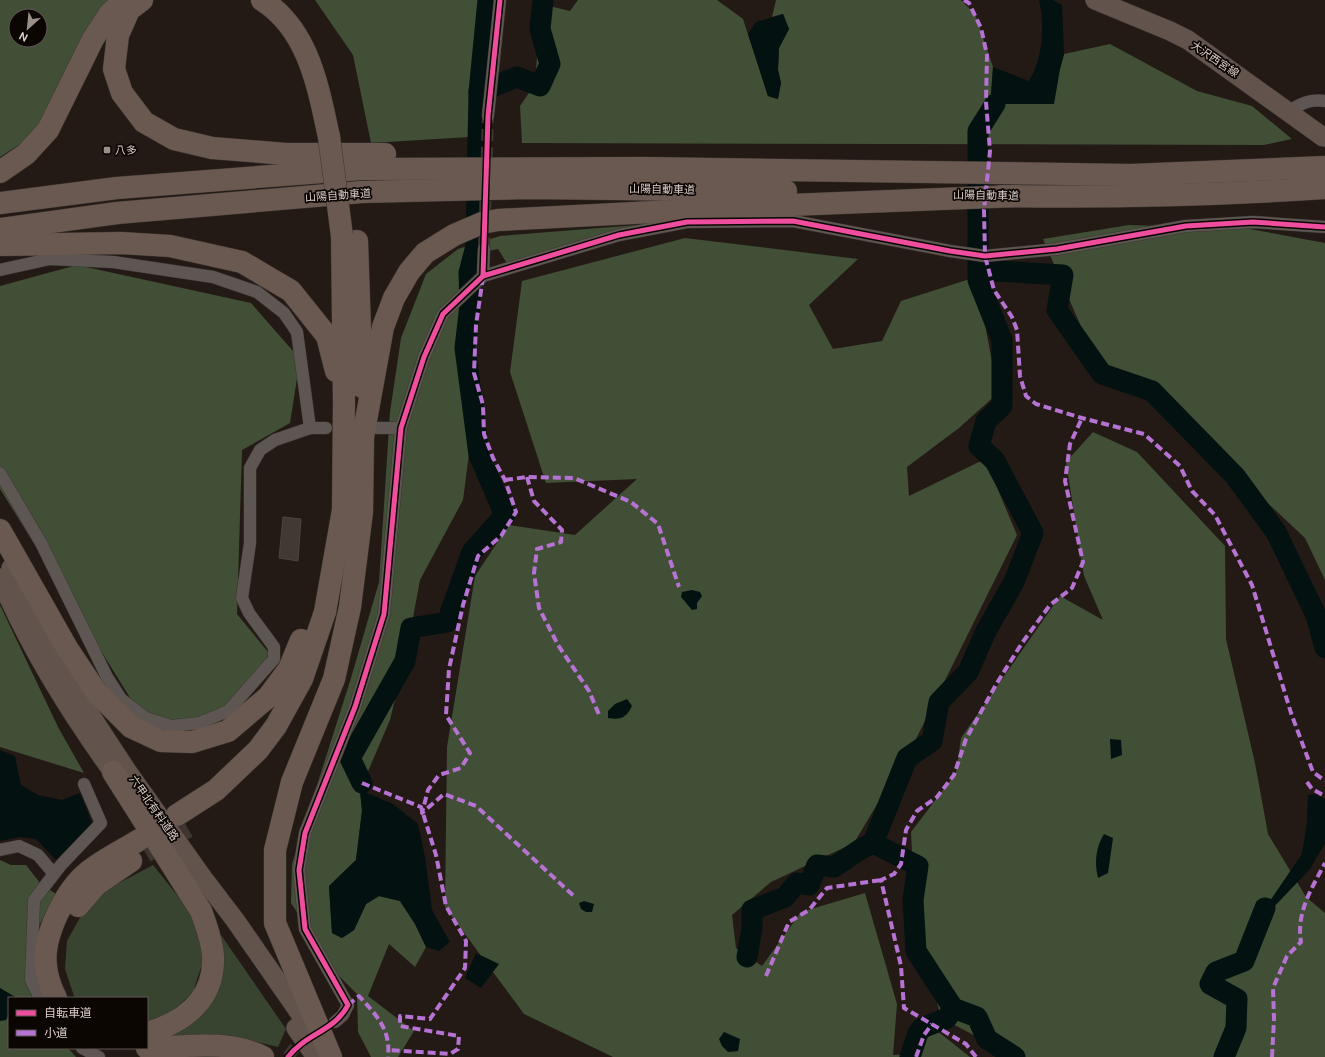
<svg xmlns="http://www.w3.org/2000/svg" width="1325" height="1057" viewBox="0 0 1325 1057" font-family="'DM Sans','Noto Sans JP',sans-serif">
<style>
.green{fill:#384430}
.forest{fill:#404f36;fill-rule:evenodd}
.water{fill:#031110}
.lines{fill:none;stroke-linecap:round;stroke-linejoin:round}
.river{stroke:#031110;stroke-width:21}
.building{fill:#433934;stroke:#4c433f}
.street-tunnel{stroke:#3f3530;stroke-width:12;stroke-dasharray:12 6;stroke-linecap:butt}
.highway-tunnel{stroke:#3f3530;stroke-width:22;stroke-dasharray:22 11;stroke-linecap:butt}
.street-casing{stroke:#3d3633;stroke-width:13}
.primary-casing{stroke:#3d3633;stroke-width:20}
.highway-casing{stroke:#3d3633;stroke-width:23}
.street{stroke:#5e5652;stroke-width:12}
.primary{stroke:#62544d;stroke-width:19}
.highway{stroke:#6a5950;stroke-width:22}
.highway-bridge-casing{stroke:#3d3633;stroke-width:23;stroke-linecap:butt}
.highway-bridge{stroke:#6a5950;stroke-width:22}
.quiet{stroke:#b673d3;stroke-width:4;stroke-dasharray:8 4;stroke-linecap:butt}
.cycleway-casing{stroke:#0c0603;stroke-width:8}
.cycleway{stroke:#ef4d9e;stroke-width:5}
.poi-dot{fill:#9b8f8a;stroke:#0c0603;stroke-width:1.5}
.labels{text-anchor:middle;stroke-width:3.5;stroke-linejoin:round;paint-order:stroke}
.street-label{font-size:11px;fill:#dbcec9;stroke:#0c0603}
.poi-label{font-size:11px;fill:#dbcec9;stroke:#0c0603;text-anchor:start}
</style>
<rect width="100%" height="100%" fill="#231a15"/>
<g class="green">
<polygon points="153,865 194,916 204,958 193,992 170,1014 147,1022 147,998 77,998 74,996 65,969 67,941 82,914 104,891"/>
<polygon points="221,935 286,1029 278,1047 228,1035 164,1040 218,976"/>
</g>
<g class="forest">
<path d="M 0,0 L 112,0 L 42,130 L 0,157 ZM 16,16 L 40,16 L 40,40 L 16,40 Z"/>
<polygon points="315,0 479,0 482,6 469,137 371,143 353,55"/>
<polygon points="578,0 717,0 743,19 768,96 777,99 781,83 778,70 779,48 789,29 783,14 772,17 776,0 961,0 975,14 993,67 991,95 1060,69 1064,54 1110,44 1197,91 1252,106 1292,139 1264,145 522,143 520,106 535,84 541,4 570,11"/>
<polygon points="637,225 508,265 498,249 465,256 460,308 477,313 475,408 463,500 420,580 407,650 390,720 360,790 362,811 356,860 329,886 332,933 342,938 354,930 366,904 379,896 400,901 415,924 426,947 415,967 389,944 368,996 414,1031 398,1057 371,1057 358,1032 357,994 337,974 291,903 292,864 351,678 379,582 390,412 401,338 426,274 458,249 500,236"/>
<polygon points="1129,225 1250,229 1325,243 1325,580 1305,538 1166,408 1105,382 1043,239"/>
<polygon points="685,238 858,259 809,305 833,349 882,341 901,301 976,277 998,393 959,428 907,467 909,496 985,459 1017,535 916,739 854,843 771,882 732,915 736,948 762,966 801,912 865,893 897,1004 893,1055 909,1054 936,1030 970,1057 613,1057 524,1014 445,907 447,747 475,576 509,525 575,535 637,479 546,483 510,372 522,281"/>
<polygon points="77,265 251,303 300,359 290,423 242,450 237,614 269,653 245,698 216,717 166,724 134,704 0,489 0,286"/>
<polygon points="1093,432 1137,452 1225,546 1226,639 1255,763 1268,834 1306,897 1325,913 1325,1057 1010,1057 1010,1054 941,1018 915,914 911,832 956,773 961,738 1060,596 1103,620 1084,576 1066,462"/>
<polygon points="0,605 58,727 84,773 0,747"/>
<polygon points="0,860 11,865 26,865 40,883 56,894 39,926 34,998 9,998 9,1048 68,1048 76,1057 0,1057"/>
</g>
<g class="water">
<path d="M 1039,0 L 1053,0 L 1062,5 L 1064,54 L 1060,69 L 1054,104 L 995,104 L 991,95 L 993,67 L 1029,81 C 1043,58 1045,25 1039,0 Z"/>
<polygon points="783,14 789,29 779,48 778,70 781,83 778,99 768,96 748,34 756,22"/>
<polygon points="692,590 700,592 702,596 697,603 697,609 692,610 681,597 682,592"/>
<path d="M 627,699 L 632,706 C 626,718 621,720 608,718 L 608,711 L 615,704 Z"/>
<polygon points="1110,739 1121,740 1122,755 1111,759"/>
<polygon points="0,750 15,756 21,785 38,795 62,800 80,793 92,823 56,860 36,839 20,837 0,841"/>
<polygon points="360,790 393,804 418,824 425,857 432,910 450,942 439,951 426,947 415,924 400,901 379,896 366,904 354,930 342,938 332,933 329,886 356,860 362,811"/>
<polygon points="1314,794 1325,799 1325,843 1310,869 1268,913 1265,908 1302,854 1307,822 1308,795"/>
<path d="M 1104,834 L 1113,838 L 1108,873 L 1098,878 C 1094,862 1096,847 1104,834 Z"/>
<polygon points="584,901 594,904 592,912 586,912 581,909 579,903"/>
<polygon points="476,953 499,964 481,988 465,978"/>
<polygon points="0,988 17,998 9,998 9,1014 6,1020 0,1021"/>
<polygon points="724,1032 740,1039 738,1051 728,1052 722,1046 719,1039"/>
</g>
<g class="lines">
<g class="river">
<polyline points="479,92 517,77 540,86 550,64 540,29 543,0"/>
<polyline points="995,104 978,131 978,280 1002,340 1002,406 986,421 979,446 995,461 1033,533 1014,582 986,631 968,672 939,702 932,741 907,758 873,843 918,866 913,900 916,951 953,1008 977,1017 987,1039 1015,1057"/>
<polyline points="978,270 1063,275 1057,310 1102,374 1152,391 1235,476 1276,532 1316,615 1325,648"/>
<polyline points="362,783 350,758 405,661 411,628 447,622 472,552 505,515 479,455 465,348 470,305 469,273 476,246 479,92 488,0"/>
<polyline points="747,957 752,928 752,910 785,897 797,883 809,885 817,865 834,867 861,849 873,843"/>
<polyline points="910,1057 918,1033 922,1028 947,1018 953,1008"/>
<polyline points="1224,1057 1236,1028 1237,999 1210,984 1216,972 1244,961 1265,908"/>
</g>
</g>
<polygon class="building" points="283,517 301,519 298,561 279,558"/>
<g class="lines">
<g class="street-tunnel">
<polyline points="484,249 488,116"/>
<polyline points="288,1057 296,1046 311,1037"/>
</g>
<polyline class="highway-tunnel" points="145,852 187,827"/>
<defs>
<g id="street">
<path d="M 1289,111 C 1302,103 1310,99 1325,101"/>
<polyline points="488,116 500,0"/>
<polyline points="484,249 483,276 619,235 687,222 793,221 950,251 985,256 1057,249 1186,226 1253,222 1325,227"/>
<polyline points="0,270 50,259 113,262 213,277 257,292 284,313 297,332 310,428 326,428"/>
<polyline points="377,428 401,428"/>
<polyline points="0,473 41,543 107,677 121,699 146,718 171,726 199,723 228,711 274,659 274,647 249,613 242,598 250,543 250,468 260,450 275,440 310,428"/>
<polyline points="0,850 19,846 38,855 54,874"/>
<polyline points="40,998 31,980 34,900 61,865 101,823 84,784"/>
<polyline points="335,1022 343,1015 348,1005 305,929 299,870 305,833 355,707 384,614 401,428 424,357 443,314 483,276"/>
<polyline points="82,1048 99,1057"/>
</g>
<g id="primary">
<polyline points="1095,0 1170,31 1188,40 1323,137"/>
<polyline points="11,568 39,627 91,716 127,771 203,878 235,920 317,1038"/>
<path d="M 0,578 C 30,649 76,722 121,783"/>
<polyline points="296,1028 316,1057"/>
</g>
<g id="highway">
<polyline points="142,0 129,10 118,35 114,69 122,93 144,122 174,139 212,148 286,154 385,154"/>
<path d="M 262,0 C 309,30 318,87 329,137"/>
<polyline points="0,172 26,154 48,130 93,39 110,13 125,0"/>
<path d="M 1002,196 C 1110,198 1218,195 1325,188"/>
<polyline points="0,203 117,188 361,169 645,168 1131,175 1325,167"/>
<polyline points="0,229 117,213 362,192 531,188 786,191"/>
<polyline points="357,241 362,387"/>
<polyline points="0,245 121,243 170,246 242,262 291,291 327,336 336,371"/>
<polyline points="0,530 67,648 97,693 131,727 161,741 192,742 228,731 268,697 289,669 301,640"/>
<path d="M 113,772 L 201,911 C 206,925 212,940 213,956 C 215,999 185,1022 147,1033"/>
<polyline points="177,815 216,790 258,750 276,726 302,679 325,612 343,510 344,403 342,236"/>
<polyline points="78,906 96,885 131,861"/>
<path d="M 56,998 C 51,988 47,977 46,966 C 42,936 66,889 89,871 C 104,859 123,850 139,840"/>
<path d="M 147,1048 C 185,1047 229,1039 263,1057"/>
<polyline points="331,1057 275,923 275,850 292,782 334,679 350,607 362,512 363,437 383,327 394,298 409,272 425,253 454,235 482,223 498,220 790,205 1017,196"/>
</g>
</defs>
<use href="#street" class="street-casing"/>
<use href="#primary" class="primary-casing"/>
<use href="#highway" class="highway-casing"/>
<use href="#street" class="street"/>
<use href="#primary" class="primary"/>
<use href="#highway" class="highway"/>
<defs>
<polyline id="highway-bridge" points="329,137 342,236"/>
</defs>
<use href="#highway-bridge" class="highway-bridge-casing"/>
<use href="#highway-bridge" class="highway-bridge"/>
<g class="quiet">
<polyline points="964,0 969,3 981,28 987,55 986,102 990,151 984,210 985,256 994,290 1012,317 1017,330 1020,376 1026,396 1036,404 1082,418 1144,434 1180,466 1192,491 1215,515 1252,585 1291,713 1313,772 1325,781"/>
<polyline points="483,277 476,325 474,373 483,405 484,434 493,458 505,480 516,512 501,536 478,556 463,605 449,669 446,715 470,753 461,768 439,775 428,790 422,813 444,794 476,806 576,898"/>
<polyline points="527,477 534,501 562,530 561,542 537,549 534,573 539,608 558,645 589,691 600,717"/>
<polyline points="505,480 527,477 574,478 631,502 658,524 679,587"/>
<polyline points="1307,782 1312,789 1325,796"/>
<polyline points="362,783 421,807 436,855 446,906 466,941 465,968 430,1019 400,1016 400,1026 459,1036 458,1049 450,1054 388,1050"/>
<polyline points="766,976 789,922 809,910 827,888 881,880"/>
<path d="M 348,1005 L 359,996 C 376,1015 391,1029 388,1057"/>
<polyline points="916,1057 924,1035 932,1024"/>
<polyline points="976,1057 966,1044 904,1008 901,966 881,880 894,874 901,864 906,830 917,811 937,797 954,775 966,739 997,683 1022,643 1050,605 1072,588 1083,562 1065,481 1070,444 1082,418"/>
<path d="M 1272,1057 L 1274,1019 L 1273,988 L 1287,956 L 1301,942 C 1296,912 1312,888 1325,863"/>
</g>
<defs>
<g id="cycleway">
<polyline points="500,0 488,116 483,276 619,235 687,222 793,221 950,251 985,256 1057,249 1186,226 1253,222 1325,227"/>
<path d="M 288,1057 C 305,1034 335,1031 348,1005 L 305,929 L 299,870 L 305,833 L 355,707 L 384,614 L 401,428 L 424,357 L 443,314 L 483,276"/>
</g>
</defs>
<use href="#cycleway" class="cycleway-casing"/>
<use href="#cycleway" class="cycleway"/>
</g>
<rect class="poi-dot" x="103" y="146" width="8" height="8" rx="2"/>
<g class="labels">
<g class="street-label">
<text transform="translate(1215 59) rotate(34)" y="4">大沢西宮線</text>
<text transform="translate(662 189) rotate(1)" y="4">山陽自動車道</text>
<text transform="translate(338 195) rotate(-4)" y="4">山陽自動車道</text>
<text transform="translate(986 195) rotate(1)" y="4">山陽自動車道</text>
<text transform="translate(154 808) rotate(55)" y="4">六甲北有料道路</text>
</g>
<g class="poi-label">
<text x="115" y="154">八多</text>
</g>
</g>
<rect x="8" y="997" width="140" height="52" fill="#0c0603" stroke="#5f5652"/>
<rect x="16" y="1010" width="20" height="6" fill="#ef4d9e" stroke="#5f5652"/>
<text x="44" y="1017" font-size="12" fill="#dbcec9">自転車道</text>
<rect x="16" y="1030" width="20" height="6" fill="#b673d3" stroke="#5f5652"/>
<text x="44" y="1037" font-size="12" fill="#dbcec9">小道</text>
<g transform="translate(28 28) rotate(207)"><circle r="19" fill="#0c0603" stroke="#5f5652"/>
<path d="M0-3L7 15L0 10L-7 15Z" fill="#9b8f8a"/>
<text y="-6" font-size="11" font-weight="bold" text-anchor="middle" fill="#dbcec9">N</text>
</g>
</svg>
